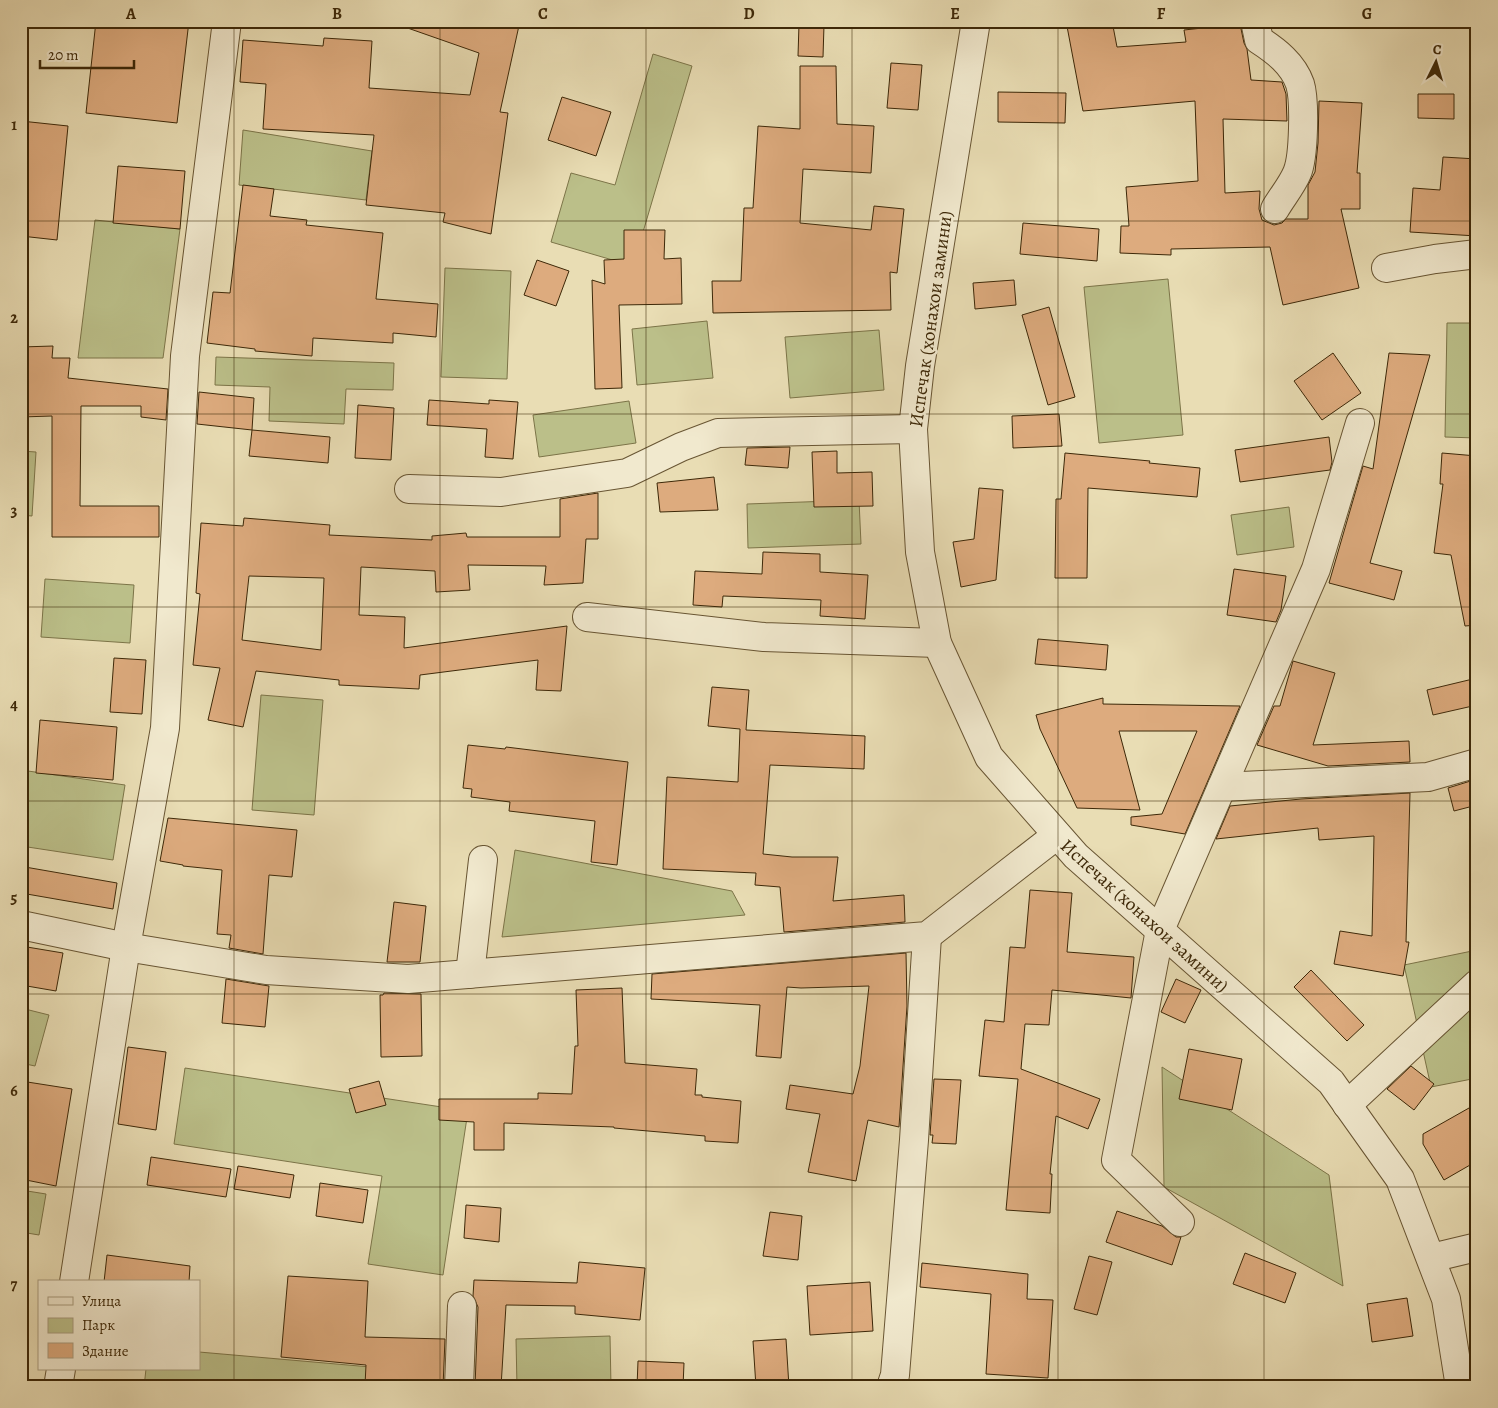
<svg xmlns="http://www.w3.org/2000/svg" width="1498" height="1408" viewBox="0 0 1498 1408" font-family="Alegreya,serif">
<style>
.green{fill:#bbbf89;stroke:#7c7448}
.building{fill:#ddab7e;stroke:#3d2808;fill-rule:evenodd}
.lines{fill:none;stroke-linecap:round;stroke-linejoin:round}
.minor-casing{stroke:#685533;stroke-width:30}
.minor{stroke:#f1e9ce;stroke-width:28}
.grid{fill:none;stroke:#3d2808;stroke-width:1;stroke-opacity:0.55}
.labels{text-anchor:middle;stroke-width:5;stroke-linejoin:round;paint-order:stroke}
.street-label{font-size:19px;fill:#3d2808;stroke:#f1e9ce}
.neatline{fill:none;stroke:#3d2808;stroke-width:2}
.grid-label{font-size:16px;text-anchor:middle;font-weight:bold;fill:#3d2808}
</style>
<rect width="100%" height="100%" fill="#e9ddb4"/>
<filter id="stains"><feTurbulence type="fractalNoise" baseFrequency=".004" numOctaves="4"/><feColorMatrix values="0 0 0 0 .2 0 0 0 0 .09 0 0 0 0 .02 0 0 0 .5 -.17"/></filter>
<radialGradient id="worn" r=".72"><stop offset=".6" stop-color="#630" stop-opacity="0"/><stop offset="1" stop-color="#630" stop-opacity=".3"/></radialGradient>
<g class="green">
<polygon points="653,54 692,66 633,266 551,242 571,173 615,185"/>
<polygon points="243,130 372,151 366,200 239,185"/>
<polygon points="95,220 180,229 163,358 78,358"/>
<polygon points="445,268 511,271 507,379 441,377"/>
<polygon points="1168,279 1183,435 1099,443 1084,287"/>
<polygon points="707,321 713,378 637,385 632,329"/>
<polygon points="1447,323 1477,323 1477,438 1445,437"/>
<polygon points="879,330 884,390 790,398 785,337"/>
<polygon points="216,357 394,363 393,390 346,389 344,424 269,421 270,387 215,385"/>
<polygon points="629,401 636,443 539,457 533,415"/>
<polygon points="21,451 36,452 32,516 21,515"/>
<polygon points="859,500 861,544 748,548 747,504"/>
<polygon points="1289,507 1294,547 1237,555 1231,515"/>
<polygon points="45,579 134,585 130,643 41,637"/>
<polygon points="261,695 323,700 314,815 252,810"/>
<polygon points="21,770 125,785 113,860 21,846"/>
<polygon points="515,850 732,891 745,915 502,937"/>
<polygon points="1477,950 1477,1078 1431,1087 1404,965"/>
<polygon points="21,1008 49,1015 35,1066 21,1063"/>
<polygon points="1162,1067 1329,1175 1343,1286 1164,1187"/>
<polygon points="185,1068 468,1111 443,1275 368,1264 382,1176 174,1144"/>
<polygon points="21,1190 46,1194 39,1235 21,1232"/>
<polygon points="610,1336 611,1387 517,1387 516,1339"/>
<polygon points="199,1352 439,1373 438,1387 144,1387 146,1369 199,1369"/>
</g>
<g class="building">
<polygon points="96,21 189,21 177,123 86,113"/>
<polygon points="400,21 520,21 500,112 508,113 491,234 443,222 445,213 366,205 374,135 263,129 266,84 240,82 243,40 323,46 324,38 372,41 369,88 470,95 479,53 399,25"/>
<polygon points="1066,21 1112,21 1117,47 1186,42 1184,30 1240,24 1244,43 1247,49 1251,80 1282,82 1286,94 1287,121 1223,119 1225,193 1260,191 1259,209 1262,220 1274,225 1282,223 1286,219 1308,219 1308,185 1315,172 1318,143 1319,101 1362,103 1357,173 1360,173 1360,209 1341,209 1359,288 1283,305 1270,247 1171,249 1171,255 1120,253 1121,226 1129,226 1126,187 1198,181 1195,101 1083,111"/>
<polygon points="799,24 824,25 823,57 798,56"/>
<polygon points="891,63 922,65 918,110 887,108"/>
<polygon points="800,66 836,66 837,124 874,126 871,173 803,169 800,223 871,230 874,206 904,209 897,273 890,272 891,310 713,313 712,281 741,281 744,208 753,208 758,126 800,129"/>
<polygon points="998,92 1066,93 1065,123 998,122"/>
<polygon points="1418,94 1454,94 1454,119 1418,118"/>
<polygon points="562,97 611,112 596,156 548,140"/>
<polygon points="21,121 68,126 57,240 21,236"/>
<polygon points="1443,157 1477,159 1477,236 1410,232 1413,188 1440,190"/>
<polygon points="118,166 185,171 180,229 113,223"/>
<polygon points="243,185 274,189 270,216 307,220 306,225 383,233 376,299 438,304 436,337 393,333 393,343 313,338 312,356 255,351 255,349 207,343 213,292 230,293"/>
<polygon points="1023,223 1099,229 1097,261 1020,254"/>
<polygon points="624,230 665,230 664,259 681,258 682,304 619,305 622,388 595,389 592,280 605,284 604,260 624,259"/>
<polygon points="537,260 569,271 556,306 524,295"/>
<polygon points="1014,280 1016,305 975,309 973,283"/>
<polygon points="1049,307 1075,397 1048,405 1022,315"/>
<polygon points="53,346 52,358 70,358 68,378 168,389 166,420 141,417 141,406 81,406 80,506 159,506 159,537 52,537 52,416 21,417 21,347"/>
<polygon points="1333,353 1361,393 1322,420 1294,381"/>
<polygon points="1389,353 1430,355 1370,563 1402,571 1394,600 1329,583 1363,466 1373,469"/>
<polygon points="199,392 254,398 252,430 197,424"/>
<polygon points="429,400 489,404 489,400 518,402 513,459 485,457 487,429 427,425"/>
<polygon points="358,405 394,408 391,460 355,458"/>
<polygon points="1059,414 1062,446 1013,448 1012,416"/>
<polygon points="252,430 330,437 328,463 249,456"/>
<polygon points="1329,437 1332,462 1330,470 1240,482 1235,450"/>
<polygon points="790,447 788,468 745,465 747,448"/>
<polygon points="837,451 837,473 872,472 873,506 814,507 812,452"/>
<polygon points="1065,453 1150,461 1149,463 1200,468 1197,497 1088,488 1087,578 1055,578 1056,499 1061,499"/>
<polygon points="1442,453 1477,456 1477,625 1465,626 1451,555 1434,553 1443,484 1440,484"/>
<polygon points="714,477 718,510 660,512 657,483"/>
<polygon points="979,488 1003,490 996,580 961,587 953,542 974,539"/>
<path d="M 598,493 L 598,539 L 586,539 L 583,583 L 544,585 L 546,566 L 468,565 L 470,590 L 436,592 L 435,571 L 361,567 L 359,615 L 405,617 L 404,648 L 567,626 L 561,691 L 536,690 L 538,660 L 420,675 L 419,689 L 339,685 L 339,680 L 256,671 L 243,727 L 208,720 L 220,668 L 193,665 L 200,594 L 196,593 L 201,523 L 243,526 L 244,518 L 330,525 L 329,535 L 432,540 L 432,536 L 466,533 L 467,537 L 560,537 L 560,499 ZM 249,576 L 324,578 L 321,650 L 242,640 Z"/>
<polygon points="763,552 820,554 820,572 868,575 865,619 820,616 821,600 723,596 722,607 693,605 695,571 762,574"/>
<polygon points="1234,569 1286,576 1281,610 1276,622 1227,615"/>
<polygon points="1038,639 1108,645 1106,670 1035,664"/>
<polygon points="114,658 146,660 142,714 110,712"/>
<polygon points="1293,661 1335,673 1313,745 1409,741 1410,762 1328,766 1257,745 1274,706 1280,706"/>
<polygon points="1477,678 1477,705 1433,715 1427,690"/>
<polygon points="712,687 749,690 746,730 865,736 864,769 770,765 763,854 792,857 838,857 833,901 904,895 905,922 784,932 780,887 755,885 756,873 663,869 667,777 738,782 740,729 708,726"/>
<polygon points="1103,698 1103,704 1240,706 1185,834 1131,825 1131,817 1162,814 1197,731 1119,731 1140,810 1077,808 1040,729 1036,715"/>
<polygon points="40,720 117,727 113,780 36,773"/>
<polygon points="468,745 505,749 506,747 628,762 617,865 591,862 595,821 509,811 510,802 471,797 472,789 463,788"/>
<polygon points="1477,779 1477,805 1454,811 1448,788"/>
<polygon points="1410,793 1406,942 1409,942 1403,976 1334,964 1340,931 1372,936 1374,836 1319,840 1318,828 1216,839 1230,806 1301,799"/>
<polygon points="168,818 297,830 292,877 269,875 263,954 229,948 231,935 217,934 222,870 183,866 183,865 160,861"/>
<polygon points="25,867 117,883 113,909 21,893"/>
<polygon points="1030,890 1072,893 1067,952 1134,957 1131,998 1052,990 1049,1025 1025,1024 1021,1069 1100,1099 1088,1129 1056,1116 1050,1174 1052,1174 1050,1213 1006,1210 1018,1079 979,1076 985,1020 1004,1022 1010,947 1025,948"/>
<polygon points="394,902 426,906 420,962 387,962"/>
<polygon points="21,946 63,953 56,991 21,985"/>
<polygon points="906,953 907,1006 899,1127 868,1120 856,1181 808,1172 820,1114 786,1109 790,1085 853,1094 860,1066 869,986 801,988 787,987 781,1058 756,1056 760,1005 651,999 652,974"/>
<polygon points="1311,970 1364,1025 1347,1041 1294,987"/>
<polygon points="226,979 269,986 265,1027 222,1023"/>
<polygon points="1176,979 1201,990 1185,1023 1161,1012"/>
<polygon points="622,988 625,1063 697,1069 695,1095 702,1095 702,1097 741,1101 738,1143 705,1141 705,1136 614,1128 614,1127 504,1123 504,1150 474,1150 474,1122 439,1120 439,1099 538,1099 538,1093 572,1094 575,1046 578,1046 576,990"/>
<polygon points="384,993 421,994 422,1056 381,1057 380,995 383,995"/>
<polygon points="128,1047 166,1052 156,1130 118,1124"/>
<polygon points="1189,1049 1242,1059 1232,1110 1179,1099"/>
<polygon points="1411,1066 1434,1084 1414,1110 1387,1089"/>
<polygon points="934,1079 961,1080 956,1144 932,1143 933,1135 930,1135"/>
<polygon points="21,1081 72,1089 56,1186 21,1179"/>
<polygon points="379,1081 386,1105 356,1113 349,1089"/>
<polygon points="1469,1108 1477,1121 1477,1161 1444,1180 1423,1144 1423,1134"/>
<polygon points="151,1157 231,1169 226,1197 147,1185"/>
<polygon points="238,1166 294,1175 290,1198 234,1189"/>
<polygon points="320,1183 368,1190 363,1223 316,1216"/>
<polygon points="466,1205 501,1208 499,1242 464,1238"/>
<polygon points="1117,1211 1162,1226 1176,1237 1181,1237 1172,1265 1106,1242"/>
<polygon points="770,1212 802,1216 798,1260 763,1256"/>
<polygon points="1245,1253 1296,1273 1285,1303 1233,1284"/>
<polygon points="107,1255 190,1266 189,1282 104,1282"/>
<polygon points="1089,1256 1112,1262 1097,1315 1074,1309"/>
<polygon points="579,1262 645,1268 640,1320 575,1314 575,1306 506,1305 501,1387 475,1387 478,1307 473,1296 474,1280 577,1283"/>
<polygon points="922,1263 1028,1274 1027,1299 1053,1300 1048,1378 986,1374 991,1294 920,1287"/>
<polygon points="288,1276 368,1281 365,1337 445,1339 443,1387 365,1385 366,1365 281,1357"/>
<polygon points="870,1282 873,1331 810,1335 807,1286"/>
<polygon points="1407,1298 1413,1336 1372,1342 1367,1304"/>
<polygon points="786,1339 789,1387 756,1387 753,1341"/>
<polygon points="638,1361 684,1363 683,1387 637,1387"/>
</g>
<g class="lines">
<defs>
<g id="minor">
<polyline points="976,21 920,366 913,429 920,552 937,643 989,757 1076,856 1331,1082 1400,1179 1446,1299 1460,1387"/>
<path d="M 1255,21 L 1259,40 C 1276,51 1293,64 1300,84 C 1305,100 1304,157 1297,173 C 1292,185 1282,197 1275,209"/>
<polyline points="1386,268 1435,259 1477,254"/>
<polyline points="409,489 501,492 627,473 681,447 718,433 913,429"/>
<polyline points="587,617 764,637 937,643"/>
<polyline points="1222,787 1428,777 1477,763"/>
<polyline points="21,925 126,947 266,970 408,979 927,936 1057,835"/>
<polyline points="470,974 483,860"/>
<polyline points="1347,1105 1477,984"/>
<polyline points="1180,1222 1116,1160 1160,930 1316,569 1360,423"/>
<polyline points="1431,1258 1477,1247"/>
<polyline points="74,1282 126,947 165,728 185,356 227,21"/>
<polyline points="58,1387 61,1369"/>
<polyline points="459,1387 462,1306"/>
<polyline points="891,1387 895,1375 914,1140 927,936"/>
</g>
</defs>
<use href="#minor" class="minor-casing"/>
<use href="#minor" class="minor"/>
</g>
<path class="grid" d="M 234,21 L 234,1387M 440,21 L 440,1387M 646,21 L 646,1387M 852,21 L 852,1387M 1058,21 L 1058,1387M 1264,21 L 1264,1387M 21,221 L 1477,221M 21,414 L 1477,414M 21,607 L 1477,607M 21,801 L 1477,801M 21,994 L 1477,994M 21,1187 L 1477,1187"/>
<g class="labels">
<g class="street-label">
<text transform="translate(930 319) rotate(-82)" y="7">Испечак (хонахои замини)</text>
<text transform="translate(1145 915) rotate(42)" y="7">Испечак (хонахои замини)</text>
</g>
</g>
<rect width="1498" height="1408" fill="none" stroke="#e9ddb4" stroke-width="55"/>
<rect x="38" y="1280" width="162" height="90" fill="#f1e9ce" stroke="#a99c7f"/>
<rect x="48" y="1297" width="25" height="8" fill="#f1e9ce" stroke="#a99c7f"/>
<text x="82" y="1306" font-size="15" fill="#3d2808">Улица</text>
<rect x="48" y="1318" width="25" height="15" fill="#bbbf89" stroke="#a99c7f"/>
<text x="82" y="1330" font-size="15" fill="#3d2808">Парк</text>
<rect x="48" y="1343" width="25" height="15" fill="#ddab7e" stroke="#a99c7f"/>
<text x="82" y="1356" font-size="15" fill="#3d2808">Здание</text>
<g transform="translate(1436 62) rotate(5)" stroke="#f1e9ce" stroke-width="4" paint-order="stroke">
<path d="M0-4L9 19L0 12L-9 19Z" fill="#3d2808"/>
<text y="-8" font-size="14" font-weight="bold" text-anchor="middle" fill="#3d2808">С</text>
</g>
<path d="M40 60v8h94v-8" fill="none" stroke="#3d2808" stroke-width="2.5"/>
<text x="48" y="60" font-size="15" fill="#3d2808" stroke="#f1e9ce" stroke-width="4" paint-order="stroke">20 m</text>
<rect x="28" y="28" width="1442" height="1352" class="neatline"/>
<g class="grid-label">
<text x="131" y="19">A</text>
<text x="337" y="19">B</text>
<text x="543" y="19">C</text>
<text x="749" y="19">D</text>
<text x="955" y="19">E</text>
<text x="1161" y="19">F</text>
<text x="1367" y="19">G</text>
<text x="14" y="130">1</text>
<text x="14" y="323">2</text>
<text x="14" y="516">3</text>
<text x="14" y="710">4</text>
<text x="14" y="903">5</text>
<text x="14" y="1096">6</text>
<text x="14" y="1290">7</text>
</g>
<rect width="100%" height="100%" filter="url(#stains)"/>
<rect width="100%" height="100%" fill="url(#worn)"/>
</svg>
